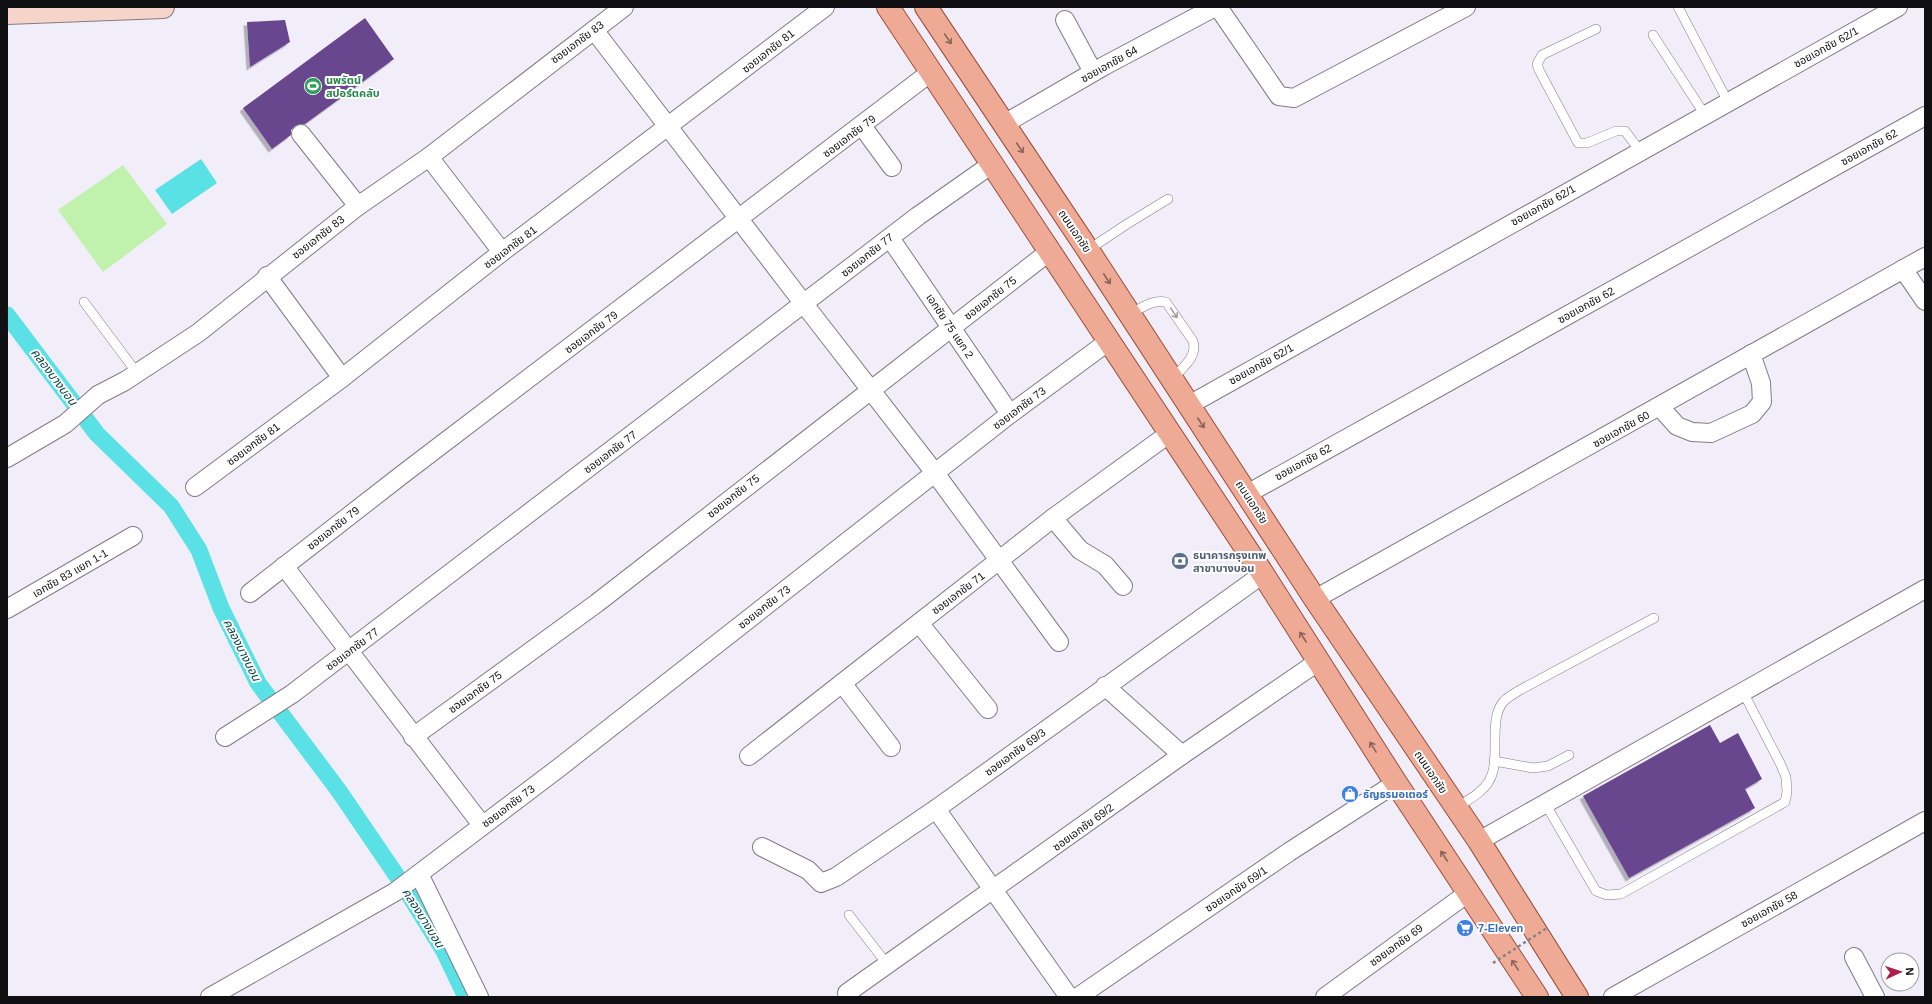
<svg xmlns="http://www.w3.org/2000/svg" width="1932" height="1004" viewBox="0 0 1932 1004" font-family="Helvetica,'Noto Sans Thai',sans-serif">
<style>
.green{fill:#c0f2ae}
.water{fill:#59e1e5}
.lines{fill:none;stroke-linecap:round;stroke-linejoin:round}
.canal{stroke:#59e1e5;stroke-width:17}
.building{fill:#69468e;filter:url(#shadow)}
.lane-casing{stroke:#807c86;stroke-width:10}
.street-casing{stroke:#807c86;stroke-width:20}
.secondary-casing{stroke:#807c86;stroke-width:24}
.primary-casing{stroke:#9a4f39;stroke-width:24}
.lane{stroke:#fff;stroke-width:9}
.street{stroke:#fff;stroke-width:18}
.secondary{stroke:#f7d4ca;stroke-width:22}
.primary{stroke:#efaa95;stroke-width:22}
.path-bridge{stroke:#848289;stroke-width:2.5;stroke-dasharray:3 3;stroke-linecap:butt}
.oneway{stroke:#8b645a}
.oneway2{stroke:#9f9fa0}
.labels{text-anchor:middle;stroke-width:4;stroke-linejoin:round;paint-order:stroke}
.street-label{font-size:11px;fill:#100f12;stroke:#fff}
.leisure-label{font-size:11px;font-weight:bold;fill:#27864d;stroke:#fff;text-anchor:start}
.service-label{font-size:11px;font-weight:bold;fill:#4e5e75;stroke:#fff;text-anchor:start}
.shop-label{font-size:11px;font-weight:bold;fill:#366cbe;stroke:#fff;text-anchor:start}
.water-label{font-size:12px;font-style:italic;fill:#004143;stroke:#fff}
</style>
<defs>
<filter id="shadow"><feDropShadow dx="-3.5" dy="3.5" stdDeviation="0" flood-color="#0004"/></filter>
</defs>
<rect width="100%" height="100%" fill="#f2eef9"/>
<polygon class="green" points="123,165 167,224 103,272 58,210"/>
<polygon class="water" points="201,159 217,183 172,214 155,190"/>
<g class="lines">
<polyline class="canal" points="7,315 97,434 171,506 199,550 221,608 258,683 339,791 403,885 444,951 466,997"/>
</g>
<g class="building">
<polygon points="365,18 394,59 305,124 300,124 295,126 291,130 291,135 272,149 243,108"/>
<polygon points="285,20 290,42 250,67 247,22"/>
<polygon points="1710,725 1720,743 1738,733 1762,779 1745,789 1755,808 1629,878 1583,796"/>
</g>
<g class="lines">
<defs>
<g id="lane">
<polyline points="1678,7 1728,102"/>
<polyline points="1596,29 1542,55 1537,64 1539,70 1578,143 1587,143 1616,131 1625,131 1640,151"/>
<polyline points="1653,35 1705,115"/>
<polyline points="1088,250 1127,224 1168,199"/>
<polyline points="84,302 137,373"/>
<path d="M 1130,314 C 1141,308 1153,299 1166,302 L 1193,341 C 1198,357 1182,368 1172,379"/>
<polyline points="1494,761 1533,768 1548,766 1569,755"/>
<polyline points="1546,805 1596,891 1607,895 1621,894 1785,802 1787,792 1786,777 1780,763 1743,692"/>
<path d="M 1456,808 C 1468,800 1482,793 1489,781 C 1502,760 1487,719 1504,701 C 1508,697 1515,693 1520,690 L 1654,618"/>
<polyline points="849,915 887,964"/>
</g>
<g id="street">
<polyline points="1218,7 1279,96 1294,98 1466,7"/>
<polyline points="1065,20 1093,72"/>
<polyline points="594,30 804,304 935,473 1059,642"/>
<polyline points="1004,124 1104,66 1215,7"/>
<polyline points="862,126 892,167"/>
<polyline points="301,134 358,206"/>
<polyline points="429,157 502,252"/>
<polyline points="890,238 1010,414"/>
<polyline points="1903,269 1925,301"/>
<polyline points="267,276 342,378"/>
<polyline points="1189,405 1898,7"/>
<polyline points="1660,407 1677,426 1692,432 1711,433 1752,414 1762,402 1761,383 1751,354"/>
<polyline points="7,458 65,424 98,395 125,381 198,333 358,206 429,157 624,7"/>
<polyline points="195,487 342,378 502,252 825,7"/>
<polyline points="1247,494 1925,116"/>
<polyline points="1053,518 1080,550 1105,565 1123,586"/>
<polyline points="284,566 482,825"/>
<polyline points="250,593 403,474 931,72"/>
<polyline points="1315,599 1925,257"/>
<polyline points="7,609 133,536"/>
<polyline points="919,623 988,709"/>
<polyline points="842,683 891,747"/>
<polyline points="1105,686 1182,755"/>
<polyline points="225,737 292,694 918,216 992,164"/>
<polyline points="413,737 597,603 1050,251"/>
<polyline points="749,756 1053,518 1170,433"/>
<polyline points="936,809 1069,997"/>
<polyline points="1479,841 1925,589"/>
<polyline points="762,847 808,870 821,883 836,877 936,809 1263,574"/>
<polyline points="419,874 479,997"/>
<polyline points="1854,957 1875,997"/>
<polyline points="847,993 1182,755 1319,661"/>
<polyline points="210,997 395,892 560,767 1010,414 1109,341"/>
<polyline points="1078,997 1289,852 1396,783"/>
<polyline points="1325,997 1468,893"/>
<polyline points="1613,997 1925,821"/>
</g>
<polyline id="secondary" points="7,13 163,7"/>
<g id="primary">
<polyline points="888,7 1263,574 1396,783 1537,997"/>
<polyline points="926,7 1088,250 1315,599 1479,841 1577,997"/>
</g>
</defs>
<use href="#lane" class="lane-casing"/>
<use href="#street" class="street-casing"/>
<use href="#secondary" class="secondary-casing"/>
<use href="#primary" class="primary-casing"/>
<use href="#lane" class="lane"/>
<use href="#street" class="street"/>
<use href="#secondary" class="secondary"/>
<use href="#primary" class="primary"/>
<polyline class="path-bridge" points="1493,963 1547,928"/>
</g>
<defs><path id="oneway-shaft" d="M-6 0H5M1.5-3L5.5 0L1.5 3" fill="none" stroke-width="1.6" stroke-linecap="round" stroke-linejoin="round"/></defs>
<g class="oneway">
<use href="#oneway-shaft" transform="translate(948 39) rotate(56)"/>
<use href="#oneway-shaft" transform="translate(1020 148) rotate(56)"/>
<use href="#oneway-shaft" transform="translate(1107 279) rotate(57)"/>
<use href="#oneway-shaft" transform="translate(1201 423) rotate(57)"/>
<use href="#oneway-shaft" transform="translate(1303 637) rotate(-123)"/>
<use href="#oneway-shaft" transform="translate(1373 747) rotate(-122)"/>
<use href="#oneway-shaft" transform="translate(1444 856) rotate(-123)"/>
<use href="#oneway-shaft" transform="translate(1515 965) rotate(-124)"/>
</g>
<use class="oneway2" href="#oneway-shaft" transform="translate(1174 313) rotate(56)"/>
<defs>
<symbol id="stadium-disc" viewBox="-11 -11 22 22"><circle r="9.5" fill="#2e9e5b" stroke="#fff"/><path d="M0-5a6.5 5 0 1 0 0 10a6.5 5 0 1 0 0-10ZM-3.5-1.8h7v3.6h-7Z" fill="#fff"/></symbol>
<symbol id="bank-disc" viewBox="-11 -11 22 22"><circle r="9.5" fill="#5c6f8a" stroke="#fff"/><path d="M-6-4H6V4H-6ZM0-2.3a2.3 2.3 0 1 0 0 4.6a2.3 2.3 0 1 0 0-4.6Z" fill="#fff"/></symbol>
<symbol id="shop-disc" viewBox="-11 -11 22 22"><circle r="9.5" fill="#3f7fe0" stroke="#fff"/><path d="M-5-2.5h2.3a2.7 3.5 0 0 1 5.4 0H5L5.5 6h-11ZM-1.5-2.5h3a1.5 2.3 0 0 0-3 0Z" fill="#fff"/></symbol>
<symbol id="supermarket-disc" viewBox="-11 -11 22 22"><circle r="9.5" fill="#3f7fe0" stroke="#fff"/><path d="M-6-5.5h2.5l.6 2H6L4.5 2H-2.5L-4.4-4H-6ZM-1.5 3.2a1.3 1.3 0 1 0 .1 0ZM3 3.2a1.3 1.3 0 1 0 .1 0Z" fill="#fff"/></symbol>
</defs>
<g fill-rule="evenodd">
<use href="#stadium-disc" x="303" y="76" width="20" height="20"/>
<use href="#bank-disc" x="1170" y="551" width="20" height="20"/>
<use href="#shop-disc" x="1340" y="784" width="20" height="20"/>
<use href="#supermarket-disc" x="1455" y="918" width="20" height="20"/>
</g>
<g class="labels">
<g class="street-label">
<text transform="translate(577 42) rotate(-37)" y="4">ซอยเอกชัย 83</text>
<text transform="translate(1826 47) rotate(-29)" y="4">ซอยเอกชัย 62/1</text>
<text transform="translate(768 51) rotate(-38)" y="4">ซอยเอกชัย 81</text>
<text transform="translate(1109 64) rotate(-29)" y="4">ซอยเอกชัย 64</text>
<text transform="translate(849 136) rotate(-37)" y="4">ซอยเอกชัย 79</text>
<text transform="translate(1869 147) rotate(-29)" y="4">ซอยเอกชัย 62</text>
<text transform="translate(1543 205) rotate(-29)" y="4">ซอยเอกชัย 62/1</text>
<text transform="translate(1075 231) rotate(56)" y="4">ถนนเอกชัย</text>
<text transform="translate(318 237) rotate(-38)" y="4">ซอยเอกชัย 83</text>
<text transform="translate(510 247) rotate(-37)" y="4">ซอยเอกชัย 81</text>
<text transform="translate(867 255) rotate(-38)" y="4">ซอยเอกชัย 77</text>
<text transform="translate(990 298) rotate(-38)" y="4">ซอยเอกชัย 75</text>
<text transform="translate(1586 305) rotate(-29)" y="4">ซอยเอกชัย 62</text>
<text transform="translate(950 326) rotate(56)" y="4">เอกชัย 75 แยก 2</text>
<text transform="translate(591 332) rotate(-37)" y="4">ซอยเอกชัย 79</text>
<text transform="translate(1261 364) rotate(-29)" y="4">ซอยเอกชัย 62/1</text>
<text transform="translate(1019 408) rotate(-37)" y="4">ซอยเอกชัย 73</text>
<text transform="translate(1621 429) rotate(-29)" y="4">ซอยเอกชัย 60</text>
<text transform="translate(253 444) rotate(-37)" y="4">ซอยเอกชัย 81</text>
<text transform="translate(610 452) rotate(-37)" y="4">ซอยเอกชัย 77</text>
<text transform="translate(1303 462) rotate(-29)" y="4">ซอยเอกชัย 62</text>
<text transform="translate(733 496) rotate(-38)" y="4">ซอยเอกชัย 75</text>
<text transform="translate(1252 502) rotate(57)" y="4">ถนนเอกชัย</text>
<text transform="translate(333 528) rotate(-38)" y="4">ซอยเอกชัย 79</text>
<text transform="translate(70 573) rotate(-30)" y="4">เอกชัย 83 แยก 1-1</text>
<text transform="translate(958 593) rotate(-37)" y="4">ซอยเอกชัย 71</text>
<text transform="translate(764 607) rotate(-38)" y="4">ซอยเอกชัย 73</text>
<text transform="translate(352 649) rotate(-37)" y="4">ซอยเอกชัย 77</text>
<text transform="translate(475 692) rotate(-36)" y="4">ซอยเอกชัย 75</text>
<text transform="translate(1015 752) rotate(-36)" y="4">ซอยเอกชัย 69/3</text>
<text transform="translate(1431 772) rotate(56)" y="4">ถนนเอกชัย</text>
<text transform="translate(508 806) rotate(-37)" y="4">ซอยเอกชัย 73</text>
<text transform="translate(1083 827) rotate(-36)" y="4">ซอยเอกชัย 69/2</text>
<text transform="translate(1236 889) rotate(-34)" y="4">ซอยเอกชัย 69/1</text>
<text transform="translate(1769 909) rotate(-29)" y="4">ซอยเอกชัย 58</text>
<text transform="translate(1396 945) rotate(-36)" y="4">ซอยเอกชัย 69</text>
</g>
<g class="leisure-label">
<text x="326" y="84">นพรัตน์<tspan x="326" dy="13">สปอร์ตคลับ</tspan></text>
</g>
<g class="service-label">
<text x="1193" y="559">ธนาคารกรุงเทพ<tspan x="1193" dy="13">สาขาบางบอน</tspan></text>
</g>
<g class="shop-label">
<text x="1363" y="798">ธัญธรมอเตอร์</text>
<text x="1478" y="932">7-Eleven</text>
</g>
<g class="water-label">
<text transform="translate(54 377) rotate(53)" y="4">คลองบางบอน</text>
<text transform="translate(242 650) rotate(63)" y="4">คลองบางบอน</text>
<text transform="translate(423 918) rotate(58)" y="4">คลองบางบอน</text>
</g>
</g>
<rect width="1932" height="1004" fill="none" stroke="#100f12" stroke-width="16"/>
<g transform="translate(1900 972) rotate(87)"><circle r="19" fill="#ffffff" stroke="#9f9fa0"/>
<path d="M0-3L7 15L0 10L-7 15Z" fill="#af1d4d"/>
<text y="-6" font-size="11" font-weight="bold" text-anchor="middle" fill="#100f12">N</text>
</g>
</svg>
